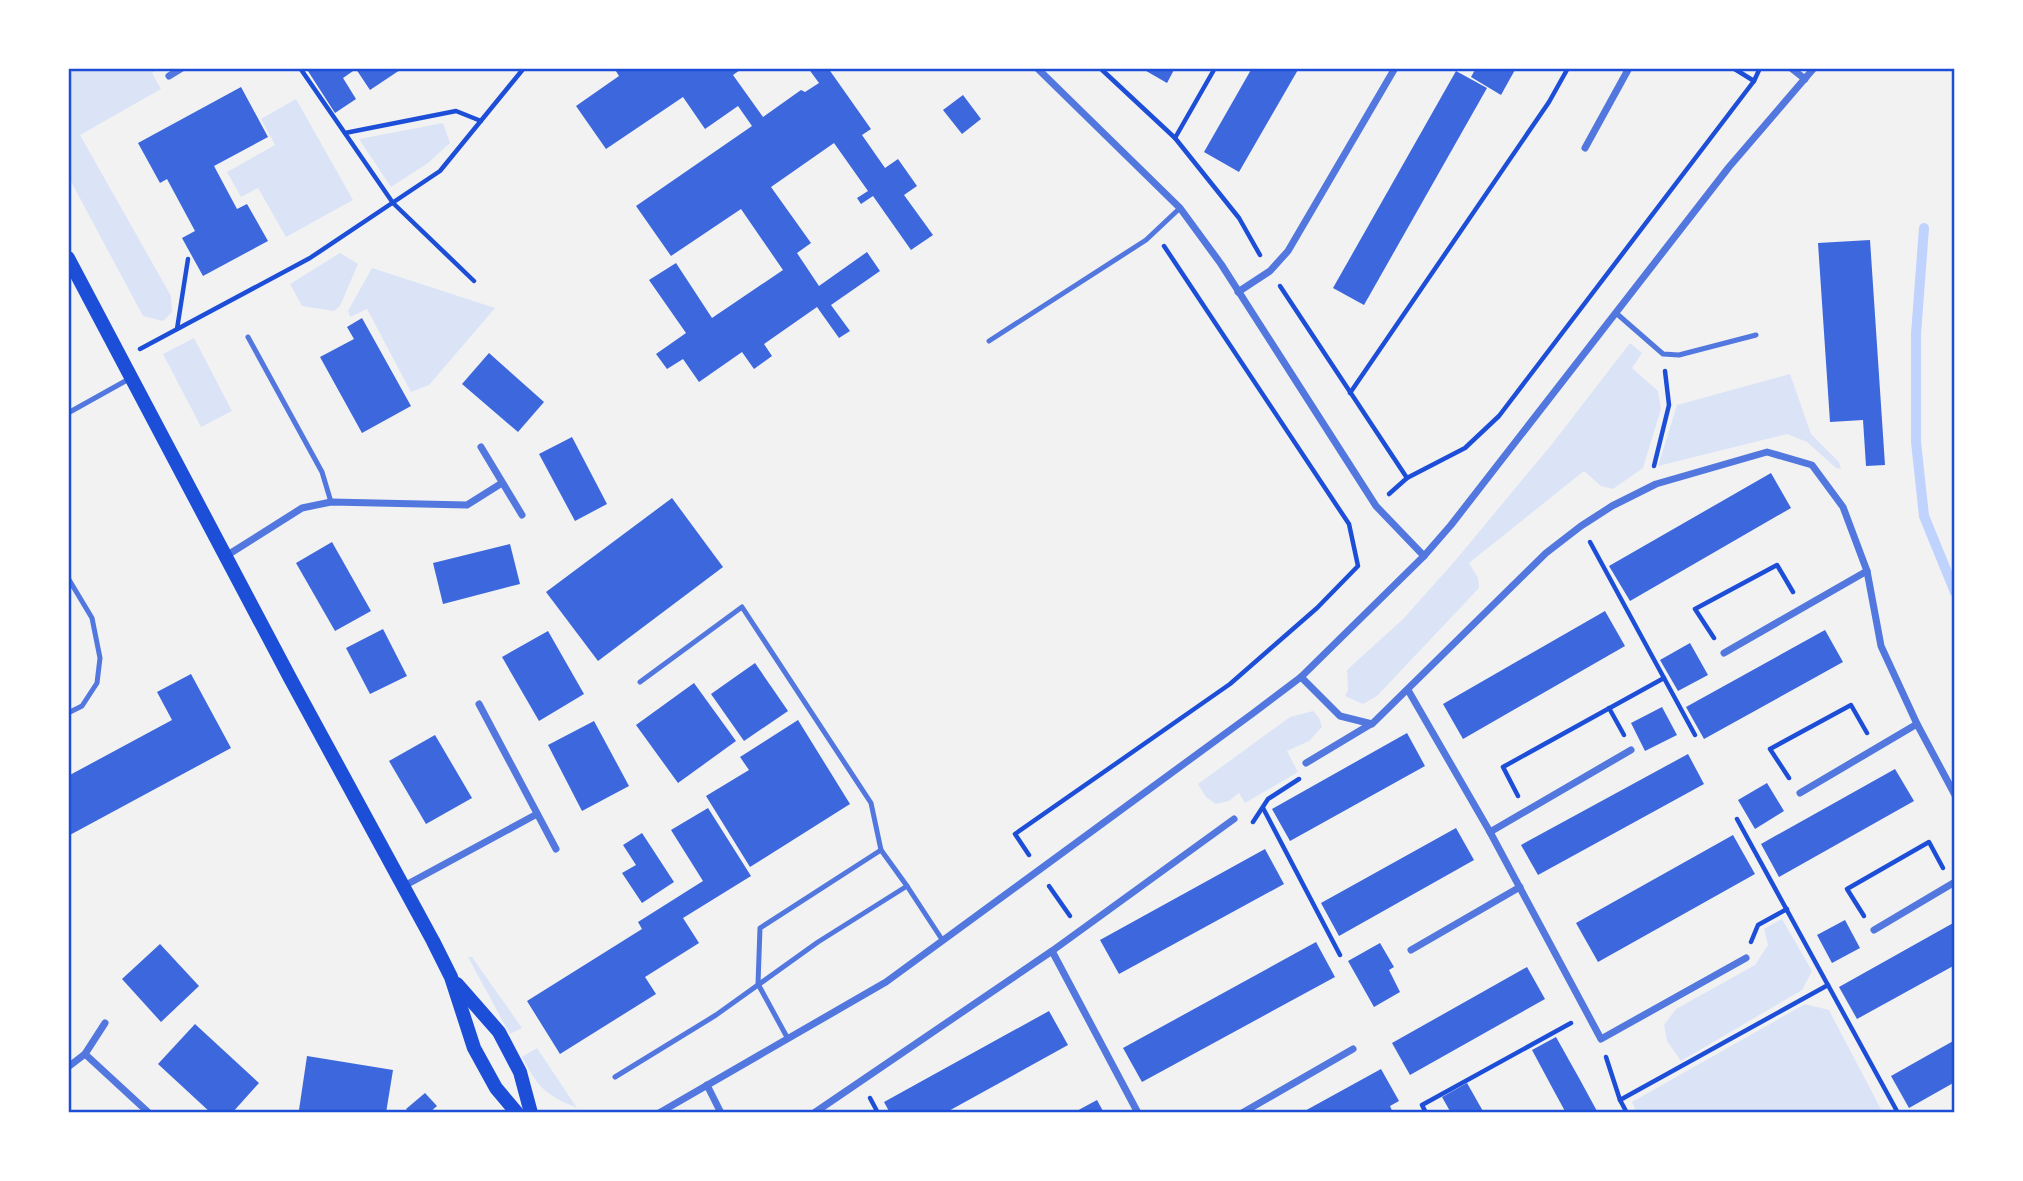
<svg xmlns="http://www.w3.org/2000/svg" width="2023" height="1181" viewBox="0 0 2023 1181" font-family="'IBM Plex Sans',sans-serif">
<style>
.green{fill:#dbe4f7}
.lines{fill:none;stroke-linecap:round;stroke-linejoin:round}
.stream{stroke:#bfd3fe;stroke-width:10}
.building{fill:#3d67dc}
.path{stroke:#1d4ed8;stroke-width:4.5}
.service{stroke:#5277de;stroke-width:5}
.minor{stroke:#5277de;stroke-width:7}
.secondary{stroke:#1d4ed8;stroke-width:14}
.neatline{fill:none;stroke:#1d4ed8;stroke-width:2.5}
</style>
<rect width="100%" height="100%" fill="#f2f2f2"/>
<g class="green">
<polygon points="68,68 159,68 152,73 161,89 80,135 171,296 172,312 163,321 143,316 68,176"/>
<polygon points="296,99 353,200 286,237 258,188 241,197 227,172 275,145 261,119"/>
<polygon points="443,123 450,143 428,163 391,187 359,139"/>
<polygon points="340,253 358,264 340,306 334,311 302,306 290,284"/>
<polygon points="372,268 495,308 429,385 411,392 367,309 350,317 348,311"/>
<polygon points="194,338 232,411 201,427 163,354"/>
<polygon points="1630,343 1642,353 1632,368 1658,391 1661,409 1643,468 1613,489 1601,486 1584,471 1469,563 1478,578 1479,588 1377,696 1363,704 1345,696 1348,690 1347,670 1403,619 1454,562 1552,444"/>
<polygon points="1790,374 1811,434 1839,462 1841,469 1836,468 1807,442 1787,434 1658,466 1677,405"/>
<polygon points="1313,711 1319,718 1322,727 1309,741 1287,751 1298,772 1245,803 1239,793 1229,801 1216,804 1206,797 1198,784 1290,717"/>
<polygon points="1782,919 1812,971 1802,990 1681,1061 1667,1041 1664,1025 1676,1009 1755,965 1768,945 1764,929"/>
<polygon points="468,957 472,957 522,1028 510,1034 507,1029"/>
<polygon points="1805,1004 1829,1010 1883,1113 1637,1113 1632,1102"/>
<path d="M 537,1048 L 577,1108 C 545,1095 538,1087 522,1057 Z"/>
</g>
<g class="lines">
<polyline class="stream" points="1924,228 1916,334 1916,442 1924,516 1955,592"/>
</g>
<g class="building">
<polygon points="306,68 403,68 370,90 356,69 343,78 356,99 335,113"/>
<polygon points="614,68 743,68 733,75 763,117 801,90 805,92 819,83 808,68 828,68 871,129 862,135 885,168 898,159 917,186 904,195 933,235 911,250 873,196 861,204 857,198 868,191 834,143 771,187 811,243 797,253 819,286 867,252 880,271 831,305 850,331 839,338 817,307 764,344 772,356 754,369 742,352 699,382 683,359 667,369 656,354 686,333 649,280 676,263 712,318 783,270 741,209 671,256 636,206 752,126 738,106 705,129 683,97 606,149 576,106 619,76"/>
<polygon points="1141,68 1175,68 1167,83"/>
<polygon points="1252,68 1299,68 1239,172 1204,152"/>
<polygon points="1476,68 1516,68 1501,95 1471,77"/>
<polygon points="1456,71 1487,88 1364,305 1333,288"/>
<polygon points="241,87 268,137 214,166 237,209 247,204 268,241 203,276 182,238 195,231 167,179 160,183 138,143"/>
<polygon points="963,95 981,119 962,134 943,110"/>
<polygon points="1870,240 1885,465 1866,466 1863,420 1830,422 1818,243"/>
<polygon points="362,318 411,406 362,433 320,357 354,339 347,327"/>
<polygon points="489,353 544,402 518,432 462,384"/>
<polygon points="572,437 607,504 575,521 539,454"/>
<polygon points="1771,473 1791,508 1630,601 1609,566"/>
<polygon points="672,498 723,567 598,661 546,592"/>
<polygon points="332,542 371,611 335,631 296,563"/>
<polygon points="510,544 520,584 443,604 433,563"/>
<polygon points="1605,611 1625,646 1463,739 1443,704"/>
<polygon points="383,629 407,676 370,694 346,648"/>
<polygon points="1825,630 1843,662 1704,739 1686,707"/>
<polygon points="548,631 584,694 539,721 502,657"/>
<polygon points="1690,643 1708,675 1678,691 1660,660"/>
<polygon points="755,663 788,711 744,741 711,694"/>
<polygon points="191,674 231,748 68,836 68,776 172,720 157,692"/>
<polygon points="694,683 736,741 678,783 636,725"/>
<polygon points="1662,707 1677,735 1645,751 1631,723"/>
<polygon points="798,720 850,804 750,867 706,796 749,770 740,757"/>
<polygon points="594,721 629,786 582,811 548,745"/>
<polygon points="1407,733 1425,766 1290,841 1272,809"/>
<polygon points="435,735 472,798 426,824 389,761"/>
<polygon points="1688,754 1704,784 1538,875 1521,845"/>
<polygon points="1895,769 1914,801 1779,877 1761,844"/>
<polygon points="1767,783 1784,811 1755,829 1738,800"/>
<polygon points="708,808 751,876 683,918 699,943 645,977 656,994 560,1054 527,1001 642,929 638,922 703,881 671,830"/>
<polygon points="1456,828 1474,860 1339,936 1321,903"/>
<polygon points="642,833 674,882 642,903 622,873 636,865 623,845"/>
<polygon points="1733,835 1755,874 1598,962 1576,923"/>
<polygon points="1265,849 1284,884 1119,974 1100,940"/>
<polygon points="1845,920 1860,948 1832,963 1817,935"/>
<polygon points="1955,922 1955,965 1857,1019 1839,987"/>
<polygon points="1316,942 1335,977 1142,1082 1123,1048"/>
<polygon points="1380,943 1394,967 1389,970 1400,992 1374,1007 1348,961"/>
<polygon points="160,944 199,986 161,1022 122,979"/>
<polygon points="1527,967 1545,999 1410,1075 1392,1043"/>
<polygon points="1049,1011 1068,1045 945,1113 890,1113 884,1102"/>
<polygon points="195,1024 259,1083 232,1113 211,1113 158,1064"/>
<polygon points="1556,1037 1579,1078 1598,1113 1566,1113 1554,1091 1532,1050"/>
<polygon points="1955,1040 1955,1082 1909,1108 1891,1076"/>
<polygon points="307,1056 393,1070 386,1113 318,1113 299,1110"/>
<polygon points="1381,1069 1399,1101 1390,1106 1393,1113 1301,1113"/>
<polygon points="1467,1083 1484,1113 1451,1113 1442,1097"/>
<polygon points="425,1093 437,1106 429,1113 409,1113 406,1109"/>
<polygon points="1097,1100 1104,1113 1073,1113"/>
</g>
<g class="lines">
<g class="path">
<polyline points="300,68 393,203 474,281"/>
<polyline points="1100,68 1175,138 1239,218 1260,255"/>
<polyline points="1733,68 1754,81"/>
<polyline points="345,133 456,111 481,121"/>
<polyline points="1175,138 1215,68"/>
<polyline points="1280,286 1407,478 1389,494"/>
<polyline points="177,329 188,259"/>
<polyline points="140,349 310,258 440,171 524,68"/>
<polyline points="1350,393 1549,102 1568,68"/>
<polyline points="1654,466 1669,405 1665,371"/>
<polyline points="1407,478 1465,448 1499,416 1754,81 1760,68"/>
<polyline points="1590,542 1695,735"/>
<polyline points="1714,638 1695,609 1777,565 1793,592"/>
<polyline points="1609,708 1624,735"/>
<polyline points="1789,778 1770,749 1851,705 1867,733"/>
<polyline points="1518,796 1503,767 1664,678"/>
<polyline points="1263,808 1340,955"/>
<polyline points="1737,819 1898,1113"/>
<polyline points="1253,822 1268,799 1299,779"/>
<polyline points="1029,855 1015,834 1230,684 1317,608 1358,566 1349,524 1164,246"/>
<polyline points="1049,886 1070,916"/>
<polyline points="1864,916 1847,889 1929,842 1943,868"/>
<polyline points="1751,942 1758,925 1787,909"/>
<polyline points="1606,1057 1620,1100 1627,1113"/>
<polyline points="870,1098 878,1113"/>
<polyline points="1620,1100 1828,985"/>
<polyline points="1426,1113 1422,1105 1571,1023"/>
</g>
<g class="service">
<polyline points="1616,313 1663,354 1679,355 1756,335"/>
<polyline points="248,337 322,472 331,502"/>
<polyline points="989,341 1146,240 1180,208"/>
<polyline points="68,413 129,379"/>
<polyline points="68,578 92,618 100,658 97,683 82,706 68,713"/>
<polyline points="640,682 742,607 871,803 881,850"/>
<polyline points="788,1039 758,984 760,928 881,850 907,886"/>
<polyline points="615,1077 716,1015 818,942 907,886 943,941"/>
</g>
<g class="minor">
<polyline points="1037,68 1180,208 1221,264 1376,506 1424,556"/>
<polyline points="1791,68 1805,79"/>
<polyline points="169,76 182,68"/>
<polyline points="1585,148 1629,68"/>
<polyline points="1238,292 1270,271 1288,251 1395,68"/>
<polyline points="481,447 522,515"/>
<polyline points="226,556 302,508 331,502 467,505 502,483"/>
<polyline points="1724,653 1867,571"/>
<polyline points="1301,677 1340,716 1372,724 1546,553 1581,526 1612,506 1656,484 1767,452 1812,465 1843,507 1867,571 1881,646 1917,724 1955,795"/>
<polyline points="1408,690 1490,832 1601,1039 1746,958"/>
<polyline points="479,704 556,849"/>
<polyline points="1306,763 1371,724"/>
<polyline points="1800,793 1917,724"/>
<polyline points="1490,832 1631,750"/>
<polyline points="404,886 537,814"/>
<polyline points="1874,930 1955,882"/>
<polyline points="1411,950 1520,887"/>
<polyline points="1052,951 1138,1113"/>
<polyline points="85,1054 149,1113"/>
<polyline points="68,1067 85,1054 105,1023"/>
<polyline points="707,1085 721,1113"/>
<polyline points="659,1113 886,982 1252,714 1301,677 1424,556 1451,525 1729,167 1814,68"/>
<polyline points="814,1113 1052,951 1234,819"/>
<polyline points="1242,1113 1353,1049"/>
</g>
<g class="secondary">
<polyline points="68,258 290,678 433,941 451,977 474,1048 496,1088 517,1113"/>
<polyline points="457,984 499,1032 520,1072 531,1113"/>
</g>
</g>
<rect width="2023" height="1181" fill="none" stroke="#ffffff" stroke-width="140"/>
<rect x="70" y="70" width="1883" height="1041" class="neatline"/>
</svg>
